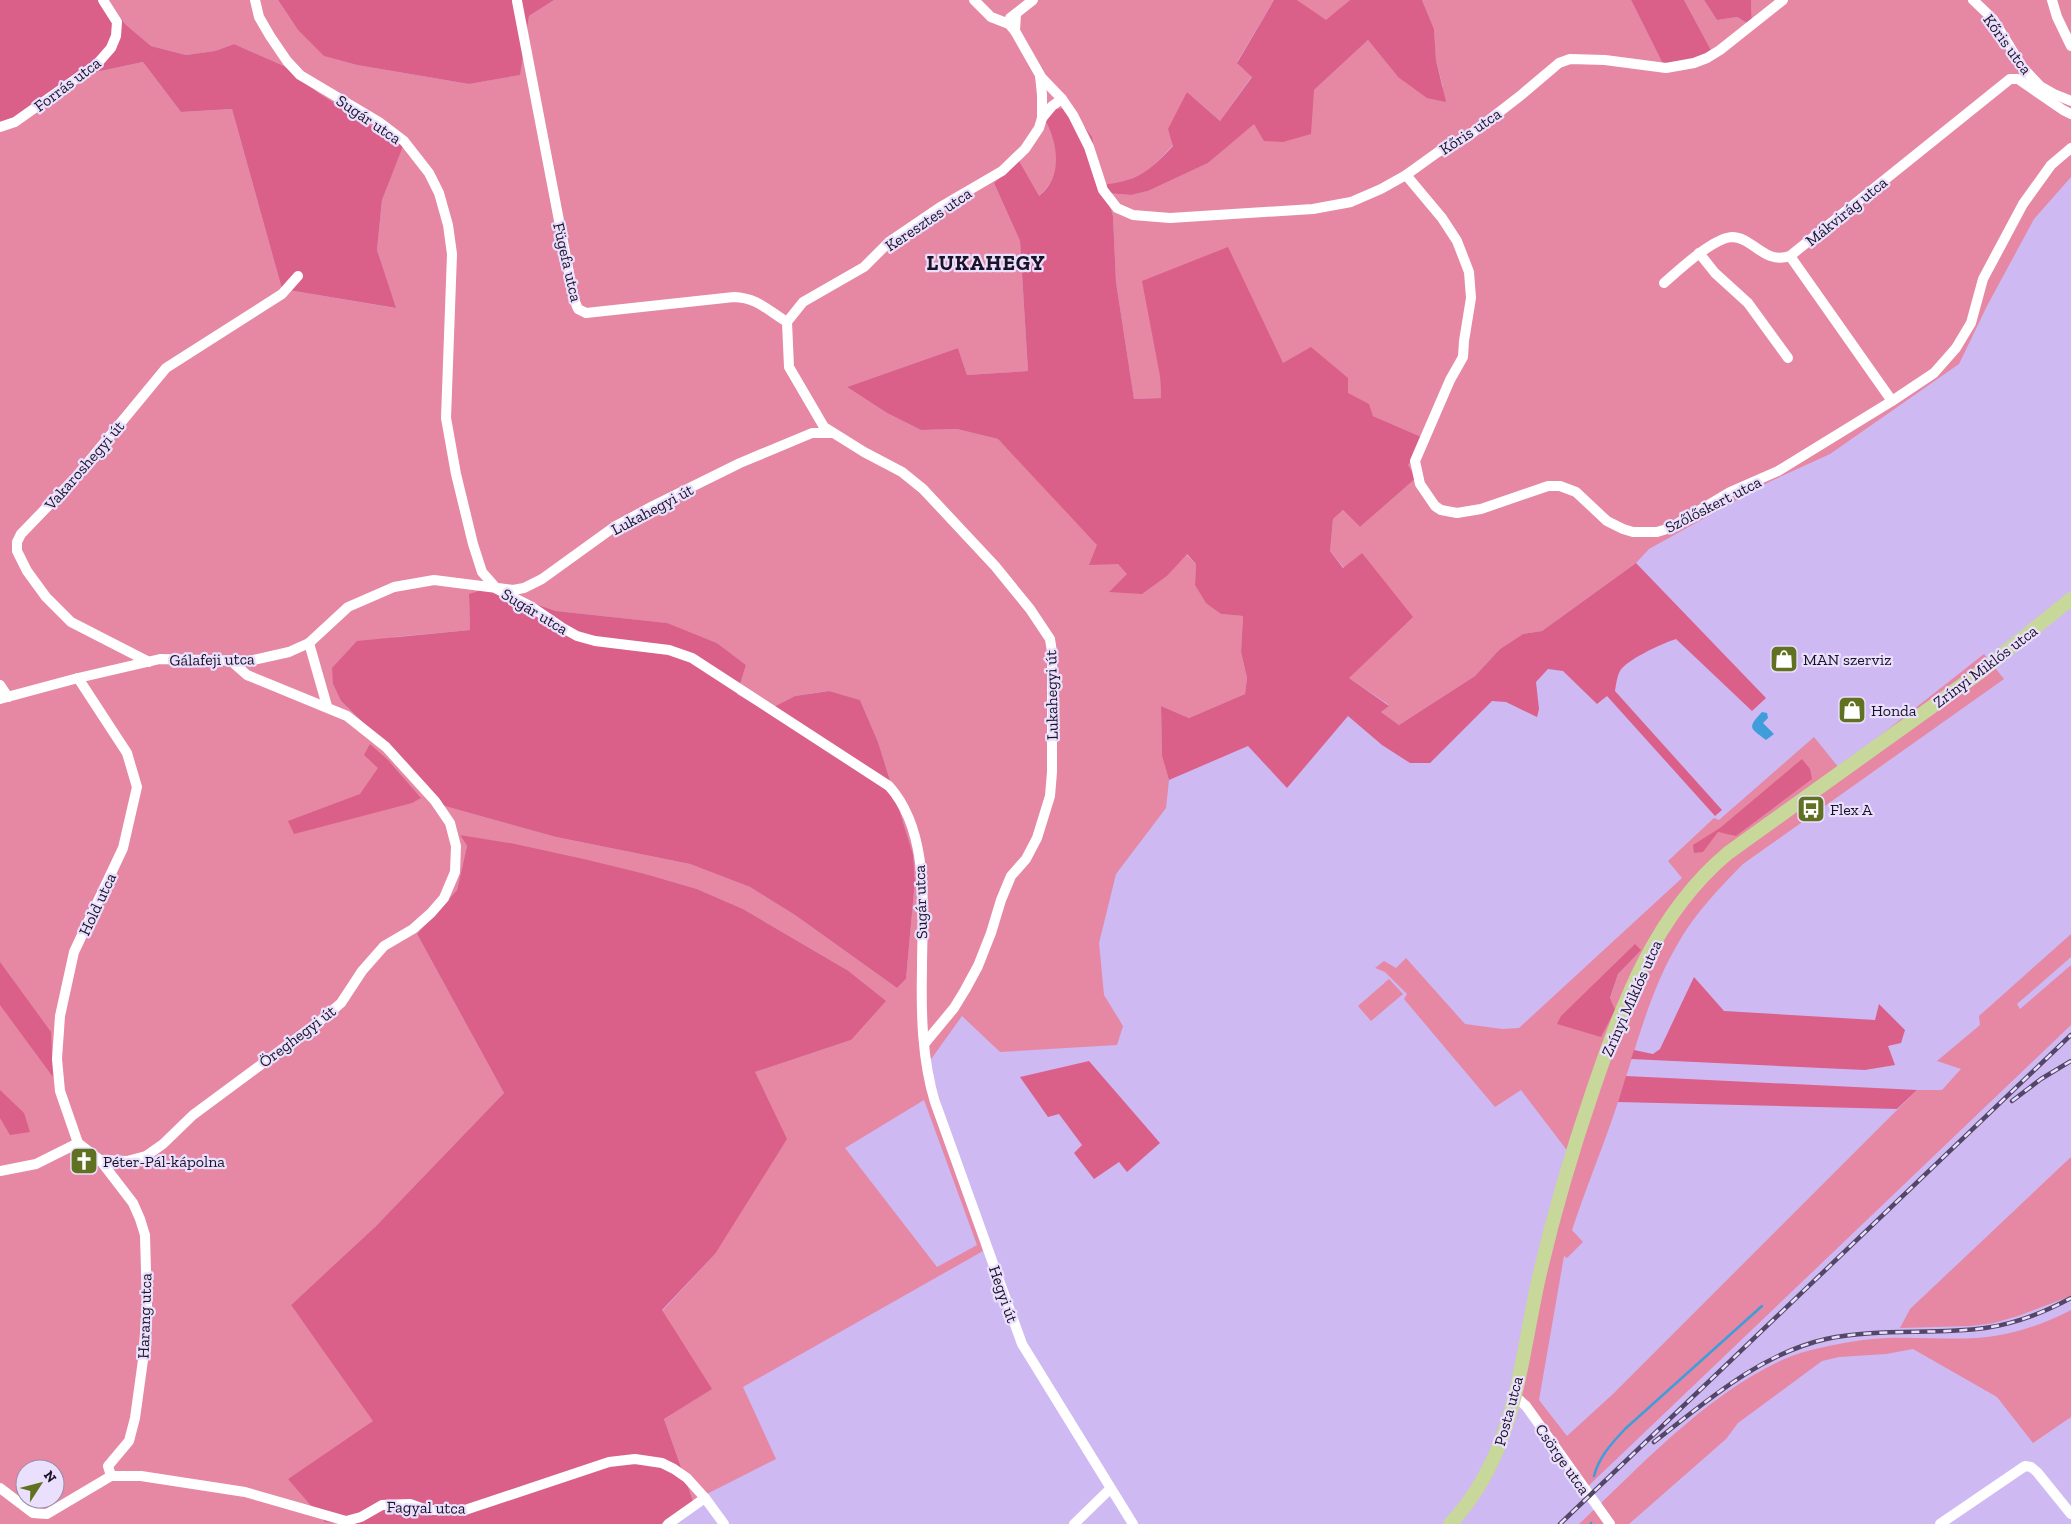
<svg xmlns="http://www.w3.org/2000/svg" width="2071" height="1524" viewBox="0 0 2071 1524" font-family="'Zilla Slab',serif">
<style>
.green{fill:#e687a3;fill-rule:evenodd}
.forest{fill:#da6089}
.water{fill:#409ddb}
.lines{fill:none;stroke-linecap:round;stroke-linejoin:round}
.stream{stroke:#409ddb;stroke-width:2.5}
.minor{stroke:#fff;stroke-width:10}
.major{stroke:#c8d79a;stroke-width:14}
.rail-casing{stroke:#534667;stroke-width:4.5}
.rail{stroke:#eae0fd;stroke-width:2.5;stroke-dasharray:8;stroke-linecap:butt}
.labels{text-anchor:middle;stroke-width:4.5;stroke-linejoin:round;paint-order:stroke}
.street-label{font-size:16px;fill:#1a1227;stroke:#eae0fd}
.poi-label{font-size:16px;fill:#1a1227;stroke:#eae0fd;text-anchor:start}
.district-label{font-size:21px;font-weight:bold;letter-spacing:1px;fill:#1a1227;stroke:#eae0fd}
</style>
<rect width="100%" height="100%" fill="#ceb9f3"/>
<g class="green">
<path d="M 109,0 L 278,0 L 298,30 L 325,56 L 357,65 L 469,84 L 519,75 L 529,16 L 554,0 L 1274,0 L 1237,62 L 1252,76 L 1220,121 L 1187,92 L 1173,145 L 1149,171 L 1121,183 L 1100,185 L 1046,122 C 1059,148 1063,175 1039,196 L 994,183 L 1020,241 L 1028,371 L 967,375 L 958,348 L 847,387 L 887,413 L 921,430 L 957,429 L 998,439 L 1128,574 L 1110,591 L 1168,575 L 1186,554 L 1196,564 L 1195,585 L 1221,614 L 1243,616 L 1241,652 L 1247,678 L 1245,694 L 1189,718 L 1161,706 L 1162,756 L 1169,780 L 1166,808 L 1116,874 L 1099,943 L 1104,995 L 1123,1026 L 1117,1045 L 1000,1052 L 962,1016 L 929,1062 L 983,1251 L 743,1387 L 776,1459 L 693,1501 L 664,1419 L 711,1389 L 662,1311 L 715,1254 L 755,1072 L 851,1040 L 847,970 L 743,909 L 697,889 L 649,875 L 460,835 L 467,846 L 457,890 L 417,934 L 504,1093 L 376,1226 L 291,1305 L 374,1421 L 288,1479 L 349,1524 L 0,1524 L 0,131 L 91,73 L 143,62 L 181,112 L 232,109 L 282,289 L 395,308 L 377,250 L 382,200 L 402,146 L 320,94 L 284,66 L 234,44 L 215,51 L 186,55 L 151,46 L 125,24 ZM 488,588 L 556,611 L 666,623 L 717,643 L 746,665 L 737,693 L 767,711 L 795,696 L 828,691 L 860,700 L 878,742 L 913,854 L 915,881 L 906,979 L 897,988 L 795,915 L 750,887 L 690,864 L 556,837 L 441,805 L 427,785 L 341,701 L 333,684 L 394,637 L 470,630 L 469,595 ZM 924,1100 L 977,1245 L 937,1267 L 845,1148 ZM 25,1469 L 55,1469 L 55,1499 L 25,1499 Z"/>
<polygon points="1297,0 1350,0 1326,21"/>
<polygon points="1422,0 1631,0 1665,68 1712,52 1684,0 1704,0 1717,20 1737,17 1752,26 1751,0 2071,0 2071,177 2034,219 1987,306 1959,364 1830,454 1771,481 1649,549 1636,563 1542,631 1523,634 1500,649 1475,676 1399,725 1381,712 1389,705 1349,678 1362,553 1344,568 1330,551 1333,519 1343,510 1360,527 1416,478 1407,465 1426,439 1373,416 1368,404 1283,363 1160,376 1161,398 1134,399 1116,282 1113,216 1105,193 1131,195 1148,191 1208,163 1254,123 1314,90 1368,40 1398,77 1443,87 1436,60 1434,29"/>
<path d="M 1984,654 L 2004,679 L 1743,864 C 1721,886 1695,914 1680,940 C 1650,989 1636,1048 1618,1102 C 1604,1145 1586,1187 1572,1230 L 1583,1242 L 1567,1258 L 1564,1256 L 1539,1400 L 1567,1436 L 1614,1393 L 1917,1090 L 1942,1090 L 1961,1069 L 1937,1061 L 1980,1025 L 1979,1016 L 2071,934 L 2071,957 L 2017,1004 L 2020,1009 L 2071,965 L 2071,1025 L 1581,1493 L 1515,1397 L 1569,1153 L 1521,1090 L 1495,1107 L 1404,999 L 1407,994 L 1385,972 L 1375,968 L 1384,961 L 1396,968 L 1406,958 L 1465,1024 L 1502,1029 L 1519,1028 L 1682,878 L 1668,861 L 1714,818 L 1719,820 L 1814,737 L 1839,768 ZM 1811,779 L 1736,835 L 1718,832 L 1708,836 ZM 1640,950 L 1618,974 L 1610,999 L 1561,1016 Z"/>
<polygon points="1389,979 1403,994 1371,1021 1358,1006"/>
<polygon points="2071,1157 2071,1296 2018,1316 1994,1323 1971,1326 1900,1328 1910,1309"/>
<path d="M 2071,1310 L 2071,1417 L 2033,1443 L 1997,1397 L 1913,1349 L 1886,1354 L 1839,1357 L 1822,1361 L 1738,1423 L 1726,1439 L 1629,1524 L 1579,1524 C 1642,1465 1703,1397 1782,1360 C 1806,1349 1837,1344 1863,1340 C 1901,1335 1939,1340 1977,1338 C 2009,1336 2043,1325 2071,1310 Z"/>
</g>
<g class="forest">
<polygon points="0,0 109,0 125,24 151,46 186,55 215,51 234,44 284,66 320,94 403,146 382,200 377,250 396,308 282,289 232,109 181,112 143,62 91,73 0,131"/>
<polygon points="278,0 554,0 529,16 520,75 469,84 357,65 324,56 298,30"/>
<path d="M 1274,0 L 1297,0 L 1326,20 L 1350,0 L 1422,0 L 1434,29 L 1436,60 L 1446,102 L 1427,98 L 1398,77 L 1368,40 L 1314,90 L 1311,134 L 1283,142 L 1264,141 L 1254,124 L 1208,163 L 1148,191 L 1131,195 L 1106,193 L 1113,216 L 1116,282 L 1134,399 L 1161,398 L 1160,376 L 1142,281 L 1228,247 L 1283,363 L 1311,347 L 1348,378 L 1348,393 L 1369,404 L 1373,416 L 1426,439 L 1408,465 L 1416,478 L 1360,527 L 1343,510 L 1333,519 L 1330,551 L 1343,568 L 1362,553 L 1413,617 L 1349,678 L 1389,706 L 1381,712 L 1399,725 L 1475,676 L 1500,649 L 1523,634 L 1542,631 L 1636,563 L 1766,698 L 1752,711 L 1676,639 C 1663,643 1626,660 1620,671 C 1617,676 1616,685 1615,691 L 1722,810 L 1715,816 L 1607,696 L 1597,704 L 1563,671 L 1548,669 L 1536,682 L 1539,709 L 1537,717 L 1506,702 L 1492,701 L 1430,763 L 1410,763 L 1382,745 L 1348,716 L 1287,788 L 1248,746 L 1169,780 L 1162,756 L 1161,706 L 1189,718 L 1245,694 L 1247,678 L 1241,652 L 1243,616 L 1221,614 L 1206,603 L 1195,585 L 1196,564 L 1187,554 L 1168,575 L 1142,594 L 1109,592 L 1127,574 L 1118,564 L 1089,565 L 1097,545 L 998,439 L 957,429 L 921,430 L 887,413 L 847,387 L 958,348 L 967,375 L 1028,371 L 1020,241 L 994,183 L 1019,161 L 1039,196 C 1063,177 1058,145 1046,122 L 1053,110 L 1069,107 L 1092,137 L 1100,185 C 1136,182 1149,172 1173,146 L 1168,129 L 1187,92 L 1220,121 L 1252,77 L 1237,63 Z"/>
<polygon points="1631,0 1684,0 1712,52 1665,68"/>
<polygon points="1704,0 1751,0 1752,26 1737,17 1717,20"/>
<polygon points="488,588 556,611 667,623 717,643 746,665 737,694 766,711 795,696 829,691 860,700 878,742 913,854 915,881 906,979 897,988 795,915 750,887 690,864 556,837 441,805 427,785 341,701 333,684 332,668 357,641 470,630 469,594"/>
<polygon points="370,744 387,759 421,798 412,803 294,834 288,821 360,794 378,768 364,755"/>
<polygon points="1802,759 1810,769 1812,779 1736,836 1718,832 1703,852 1694,853 1693,845 1720,828"/>
<polygon points="460,835 515,844 588,860 649,875 697,889 743,909 847,970 886,1001 851,1040 755,1072 787,1139 715,1254 662,1310 712,1389 664,1419 693,1501 661,1524 349,1524 325,1522 288,1479 373,1421 291,1305 376,1226 504,1093 417,934 457,890 467,846"/>
<polygon points="1635,944 1641,950 1618,974 1610,998 1615,1010 1601,1037 1557,1024 1561,1016"/>
<polygon points="0,962 51,1032 53,1077 0,1005"/>
<polygon points="1694,977 1724,1011 1875,1020 1879,1004 1905,1030 1901,1043 1888,1046 1895,1065 1865,1070 1631,1059 1634,1050 1653,1054 1660,1049"/>
<polygon points="1089,1061 1160,1143 1127,1172 1119,1162 1094,1179 1074,1153 1082,1145 1059,1114 1048,1117 1020,1077"/>
<polygon points="1626,1076 1917,1090 1897,1109 1618,1102"/>
<polygon points="0,1090 24,1113 30,1132 10,1135 0,1118"/>
</g>
<path class="water" d="M 1762,712 L 1767,713 L 1768,718 L 1763,723 L 1774,734 L 1766,740 C 1751,728 1746,729 1762,712 Z"/>
<g class="lines">
<g class="stream">
<path d="M 1594,1476 C 1599,1457 1611,1444 1625,1429 L 1762,1306"/>
<polyline points="1591,1524 1591,1523"/>
</g>
<g class="minor">
<path d="M 255,0 L 259,17 L 270,36 L 287,61 L 300,75 L 379,122 L 404,141 L 429,173 L 439,193 L 448,225 L 452,254 L 446,418 L 456,474 L 473,544 L 482,572 L 497,589 L 530,606 L 561,627 L 577,636 L 595,641 L 669,650 L 692,658 L 889,786 C 931,833 922,911 922,969 C 921,1013 922,1060 935,1102 L 1022,1344 L 1133,1524"/>
<polyline points="974,0 991,17 1009,24 1015,31"/>
<polyline points="1973,0 1993,19 2023,68 2040,86 2054,94 2071,101"/>
<polyline points="2052,0 2057,17 2071,46"/>
<path d="M 517,1 L 574,299 L 578,309 L 586,313 L 734,297 C 758,298 767,310 787,322"/>
<polyline points="1010,18 1033,0"/>
<polyline points="1040,76 1062,99"/>
<polyline points="1042,118 1052,106 1062,99 1073,115 1089,147 1103,190 1117,208 1133,215 1170,218 1313,209 1351,202 1381,189 1406,175 1438,152 1467,137 1520,96 1559,63 1570,59 1605,60 1666,68 1694,63 1707,58 1720,50 1783,0"/>
<polyline points="0,127 15,122 97,64 111,48 116,36 117,22 103,0"/>
<polyline points="1406,175 1442,218 1457,241 1469,272 1471,298 1464,341 1463,357 1450,380 1415,461 1420,484 1435,506 1441,510 1457,513 1481,509 1548,486 1560,486 1576,492 1607,521 1623,529 1633,532 1657,532 1670,528 1730,492 1778,471 1892,401 1934,373 1956,348 1971,323 1983,279 2023,204 2051,165 2071,148"/>
<polyline points="1699,253 1715,273 1748,303 1788,358"/>
<polyline points="1790,256 1892,401"/>
<path d="M 1664,283 C 1679,270 1713,238 1732,237 C 1753,237 1764,265 1790,256 L 2010,79 L 2018,79 L 2063,110 L 2071,114"/>
<polyline points="309,643 327,706"/>
<polyline points="149,662 71,622 46,597 27,571 17,551 17,542 21,534 76,477 166,368 282,294 298,276"/>
<polyline points="78,678 127,753 137,787 123,848 74,952 60,1016 57,1059 60,1091 78,1143 100,1160 127,1161 146,1156 163,1144 193,1115 320,1021 341,1003 362,971 384,946 413,929 431,913 444,898 455,872 456,846 450,823 435,801 386,747 347,716 247,675 230,660"/>
<polyline points="0,685 8,697"/>
<polyline points="0,699 78,678 160,659 249,661 289,652 309,643 348,607 394,587 434,580 513,590 524,588 542,579 614,527 653,506 740,463 812,433 832,433"/>
<polyline points="925,1043 954,1008 965,990 978,966 991,933 1001,900 1011,876 1026,859 1037,838 1050,796 1052,772 1052,652 1050,639 1030,609 995,566 923,489 902,472 864,452 824,427 789,367 787,322 803,302 864,267 889,242 942,206 1002,171 1025,149 1039,128 1042,118 1042,95 1040,75 1015,31 1016,14"/>
<polyline points="100,1160 133,1203 140,1219 145,1235 147,1307 143,1360 135,1418 129,1441 108,1466 111,1476"/>
<polyline points="0,1171 36,1164 78,1143"/>
<polyline points="1514,1395 1526,1406 1610,1524"/>
<polyline points="0,1488 33,1513 47,1514 111,1476 141,1476 245,1492 346,1521 361,1517 382,1505 410,1504 427,1510 465,1510 609,1462 635,1459 662,1463 674,1469 687,1478 705,1498 724,1524"/>
<polyline points="668,1524 705,1498"/>
<polyline points="1074,1524 1110,1489"/>
<polyline points="1940,1524 2025,1466 2031,1467 2037,1472 2071,1514"/>
</g>
<path class="major" d="M 1450,1524 C 1513,1457 1519,1372 1537,1286 C 1552,1219 1571,1154 1593,1090 C 1623,1002 1655,914 1728,853 L 1979,673 L 2071,599"/>
<defs>
<g id="rail">
<polyline points="2012,1101 2041,1079 2071,1061"/>
<path d="M 1654,1442 C 1707,1401 1760,1354 1826,1339 C 1878,1328 1932,1335 1985,1328 C 2015,1324 2045,1312 2071,1298"/>
<polyline points="1560,1524 2071,1035"/>
</g>
</defs>
<use href="#rail" class="rail-casing"/>
<use href="#rail" class="rail"/>
</g>
<defs>
<symbol id="shop-square" viewBox="-11 -11 22 22"><rect x="-9" y="-9" width="18" height="18" rx="4" fill="#607221" stroke="#eae0fd"/><path d="M-5-2.5h2.3a2.7 3.5 0 0 1 5.4 0H5L5.5 6h-11ZM-1.5-2.5h3a1.5 2.3 0 0 0-3 0Z" fill="#fff"/></symbol>
<symbol id="bus-square" viewBox="-11 -11 22 22"><rect x="-9" y="-9" width="18" height="18" rx="4" fill="#607221" stroke="#eae0fd"/><path d="M-5-6H5V4H4V6H2V4H-2V6H-4V4H-5ZM-3.5-4V0h7V-4ZM-3.5 1.2v1.5H-2V1.2ZM2 1.2v1.5H3.5V1.2Z" fill="#fff"/></symbol>
<symbol id="church-square" viewBox="-11 -11 22 22"><rect x="-9" y="-9" width="18" height="18" rx="4" fill="#607221" stroke="#eae0fd"/><path d="M-1.2-6h2.4v3.5h3.3v2.4h-3.3V6h-2.4V-.1h-3.3v-2.4h3.3Z" fill="#fff"/></symbol>
</defs>
<g fill-rule="evenodd">
<use href="#shop-square" x="1768" y="643" width="32" height="32"/>
<use href="#shop-square" x="1836" y="694" width="32" height="32"/>
<use href="#bus-square" x="1795" y="793" width="32" height="32"/>
<use href="#church-square" x="68" y="1145" width="32" height="32"/>
</g>
<g class="labels">
<g class="street-label">
<text transform="translate(2008 44) rotate(54)" y="6">Kőris utca</text>
<text transform="translate(67 84) rotate(-37)" y="6">Forrás utca</text>
<text transform="translate(369 119) rotate(34)" y="6">Sugár utca</text>
<text transform="translate(1470 131) rotate(-34)" y="6">Kőris utca</text>
<text transform="translate(1846 211) rotate(-39)" y="6">Mákvirág utca</text>
<text transform="translate(928 219) rotate(-34)" y="6">Keresztes utca</text>
<text transform="translate(568 262) rotate(77)" y="6">Fügefa utca</text>
<text transform="translate(84 465) rotate(-49)" y="6">Vakaroshegyi út</text>
<text transform="translate(1713 504) rotate(-27)" y="6">Szőlőskert utca</text>
<text transform="translate(652 509) rotate(-28)" y="6">Lukahegyi út</text>
<text transform="translate(535 611) rotate(31)" y="6">Sugár utca</text>
<text transform="translate(212 659) rotate(-1)" y="6">Gálafeji utca</text>
<text transform="translate(1985 666) rotate(-37)" y="6">Zrínyi Miklós utca</text>
<text transform="translate(1051 695) rotate(-91)" y="6">Lukahegyi út</text>
<text transform="translate(920 902) rotate(-92)" y="6">Sugár utca</text>
<text transform="translate(97 904) rotate(-65)" y="6">Hold utca</text>
<text transform="translate(1631 998) rotate(-66)" y="6">Zrínyi Miklós utca</text>
<text transform="translate(297 1036) rotate(-37)" y="6">Öreghegyi út</text>
<text transform="translate(1004 1294) rotate(71)" y="6">Hegyi út</text>
<text transform="translate(144 1316) rotate(-88)" y="6">Harang utca</text>
<text transform="translate(1508 1411) rotate(-75)" y="6">Posta utca</text>
<text transform="translate(1563 1459) rotate(55)" y="6">Csörge utca</text>
<text transform="translate(426 1507) rotate(1)" y="6">Fagyal utca</text>
</g>
<g class="poi-label">
<text x="1803" y="665">MAN szerviz</text>
<text x="1871" y="716">Honda</text>
<text x="1830" y="815">Flex A</text>
<text x="103" y="1167">Péter-Pál-kápolna</text>
</g>
<g class="district-label">
<text x="986" y="270">LUKAHEGY</text>
</g>
</g>
<g transform="translate(40 1484) rotate(54)"><circle r="24" fill="#eae0fd" stroke="#978ea7"/>
<path d="M0-4L9 19L0 12L-9 19Z" fill="#607221"/>
<text y="-8" font-size="14" font-weight="bold" text-anchor="middle" fill="#1a1227">N</text>
</g>
</svg>
